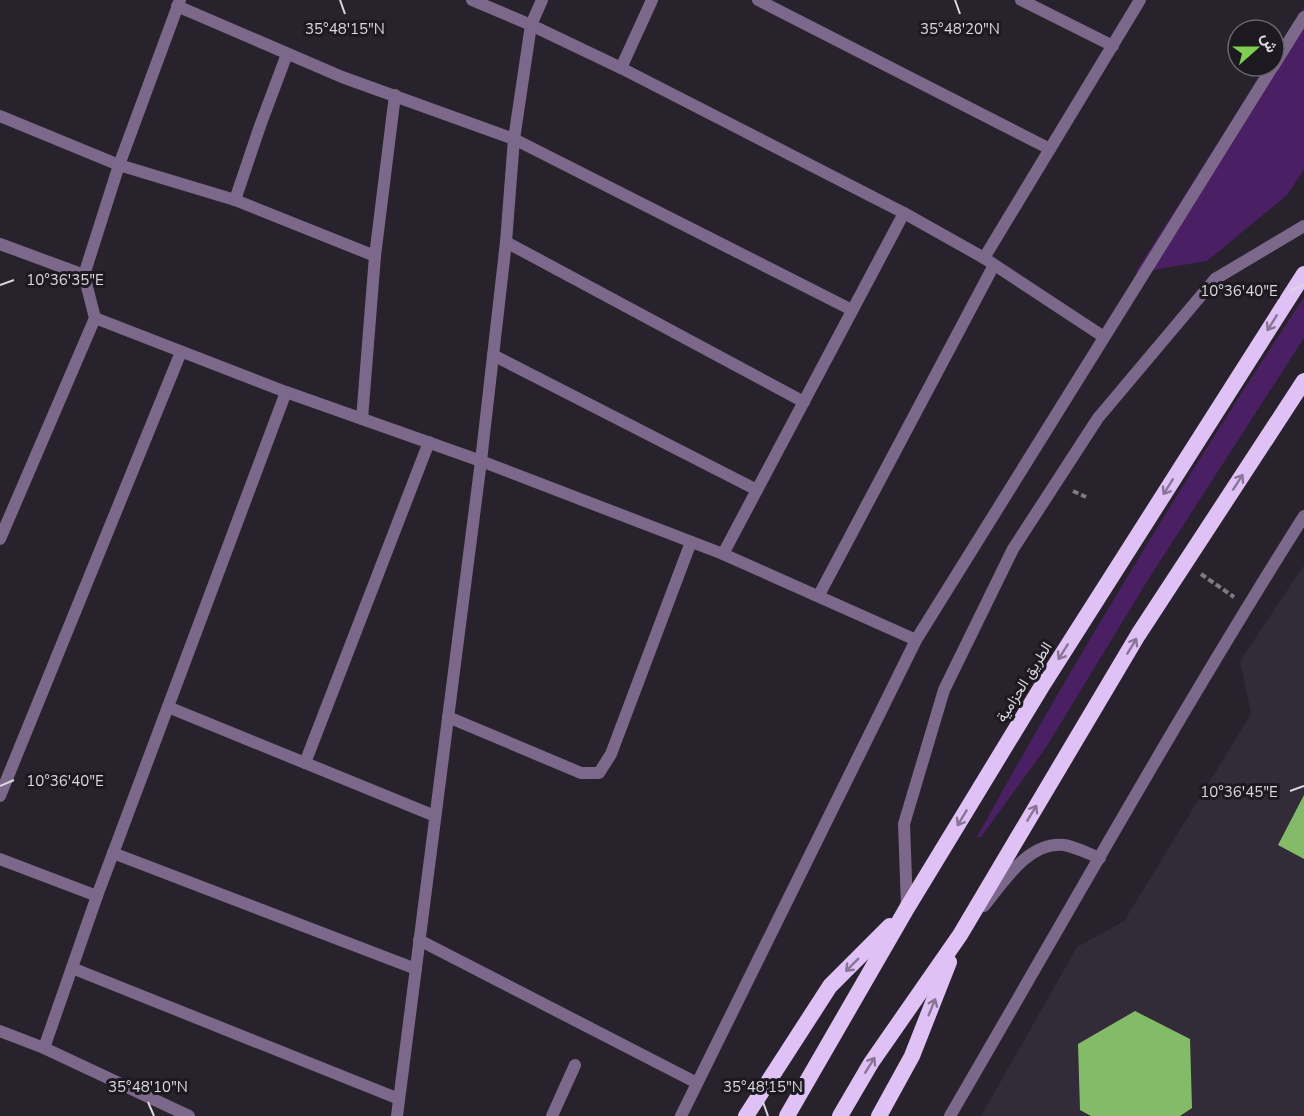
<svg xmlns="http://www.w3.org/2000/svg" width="1304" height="1116" viewBox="0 0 1304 1116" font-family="'Nunito Sans',Vazirmatn,sans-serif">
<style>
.built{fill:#322b38}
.green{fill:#4b1f63}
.building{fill:#84bb68}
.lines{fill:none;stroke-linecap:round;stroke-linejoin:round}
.path{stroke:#7f7b82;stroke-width:4;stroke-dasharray:6 3;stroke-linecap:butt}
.service{stroke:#7c688a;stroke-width:12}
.minor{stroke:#7c688a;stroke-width:12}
.trunk{stroke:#e0c1f6;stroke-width:16}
.oneway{stroke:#887596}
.ticks{fill:none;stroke:#dad7dd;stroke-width:2}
.labels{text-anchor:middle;stroke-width:6;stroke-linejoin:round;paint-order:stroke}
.street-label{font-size:15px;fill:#dad7dd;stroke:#1d1921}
.ticks-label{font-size:15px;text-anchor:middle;fill:#dad7dd;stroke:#1d1921;stroke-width:6;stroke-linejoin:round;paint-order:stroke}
</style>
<rect width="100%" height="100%" fill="#27222b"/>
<polygon class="built" points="1304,565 1304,1116 981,1116 1077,947 1124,921 1251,714 1240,661"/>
<g class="green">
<polygon points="1304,7 1304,170 1286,196 1207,261 1135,273"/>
<path d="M 1304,297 L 1304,338 L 1146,583 L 1045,749 L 981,837 L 977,837 C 1079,652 1188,473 1304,297 Z"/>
</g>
<g class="building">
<polygon points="1304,795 1304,859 1278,845"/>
<polygon points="1135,1011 1190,1039 1192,1108 1180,1116 1091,1116 1080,1110 1078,1044"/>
</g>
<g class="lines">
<g class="path">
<polyline points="1073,491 1086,497"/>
<polyline points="1201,574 1234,597"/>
</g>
<polyline class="service" points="552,1116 575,1065"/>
<g class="minor">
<polyline points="472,0 531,25 621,68 904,213 984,258 1104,337"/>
<polyline points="758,0 1050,149"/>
<polyline points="1021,0 1113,46"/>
<polyline points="177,6 342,77 514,139 852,310"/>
<polyline points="1274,65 1304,17"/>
<polyline points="621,68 652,0"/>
<polyline points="0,116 119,165 235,200 375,256"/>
<polyline points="235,200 260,126 287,54"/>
<polyline points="506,242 804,402"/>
<polyline points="0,244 84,275"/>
<polyline points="984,258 1140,0"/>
<polyline points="95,318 286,392 481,461 723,554 916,640"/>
<polyline points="493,355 757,490"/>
<polyline points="362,419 375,256 395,95"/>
<polyline points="0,539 95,318 84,275 119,165 180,0"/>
<polyline points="723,554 904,213"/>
<polyline points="819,595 994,265"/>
<polyline points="168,707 435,816"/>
<polyline points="448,717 581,773 599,773 611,754 691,542"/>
<polyline points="305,763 429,442"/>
<polyline points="0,796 181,352"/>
<polyline points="113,853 416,969"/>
<polyline points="0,859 97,896"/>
<path d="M 984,906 C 1004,882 1028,841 1064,845 C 1076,847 1089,854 1100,858"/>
<polyline points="907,907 904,824 944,690 1013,549 1098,418 1215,279 1304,226"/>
<polyline points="419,940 697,1083"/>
<polyline points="72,968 399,1099"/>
<polyline points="0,1031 44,1048 189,1116"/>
<polyline points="44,1048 97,896 286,392"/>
<polyline points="397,1116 481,461 506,242 514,139 531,25 542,0"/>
<polyline points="681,1116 916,640 1273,66"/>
<path d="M 950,1116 C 1067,915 1180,712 1304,516"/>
</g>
<g class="trunk">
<polyline points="746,1116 830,986 890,926"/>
<polyline points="787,1116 907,908 1042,686 1304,274"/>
<polyline points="840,1116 871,1063 960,935 1138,635 1304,381"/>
<polyline points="879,1116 912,1056 949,962"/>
</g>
</g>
<defs><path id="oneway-shaft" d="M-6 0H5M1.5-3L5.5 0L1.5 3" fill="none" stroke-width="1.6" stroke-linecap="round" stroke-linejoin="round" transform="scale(1.5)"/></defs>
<g class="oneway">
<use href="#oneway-shaft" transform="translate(1272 323) rotate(122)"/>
<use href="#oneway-shaft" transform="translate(1238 482) rotate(-57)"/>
<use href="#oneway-shaft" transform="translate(1168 487) rotate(122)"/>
<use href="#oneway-shaft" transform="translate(1132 646) rotate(-59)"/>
<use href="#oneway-shaft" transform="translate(1063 652) rotate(122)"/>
<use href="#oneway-shaft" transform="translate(1032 813) rotate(-59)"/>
<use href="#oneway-shaft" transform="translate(962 818) rotate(121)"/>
<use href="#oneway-shaft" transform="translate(852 965) rotate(135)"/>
<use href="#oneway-shaft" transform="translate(932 1007) rotate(-68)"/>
<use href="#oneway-shaft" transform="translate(870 1065) rotate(-58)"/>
</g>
<path class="ticks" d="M 340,0 L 345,14M 955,0 L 960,14M 0,285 L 14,280M 1290,291 L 1304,285M 0,786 L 14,780M 1290,791 L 1304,786M 148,1102 L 154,1116M 763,1102 L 768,1116"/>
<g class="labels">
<g class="street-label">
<text transform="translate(1024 682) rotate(-58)" y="5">الطريق الحزامية</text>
</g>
</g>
<g class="ticks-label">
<text x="345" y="34">35°48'15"N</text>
<text x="960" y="34">35°48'20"N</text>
<text x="65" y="285">10°36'35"E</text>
<text x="1239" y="296">10°36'40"E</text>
<text x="65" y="786">10°36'40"E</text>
<text x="1239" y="797">10°36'45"E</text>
<text x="148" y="1092">35°48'10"N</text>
<text x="763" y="1092">35°48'15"N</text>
</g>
<g transform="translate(1256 48) rotate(69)"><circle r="28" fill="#1d1921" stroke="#69656c" stroke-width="1.5"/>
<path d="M0-4.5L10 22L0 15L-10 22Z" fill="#7fd052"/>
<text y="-9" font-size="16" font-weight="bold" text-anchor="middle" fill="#dad7dd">ش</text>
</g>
</svg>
